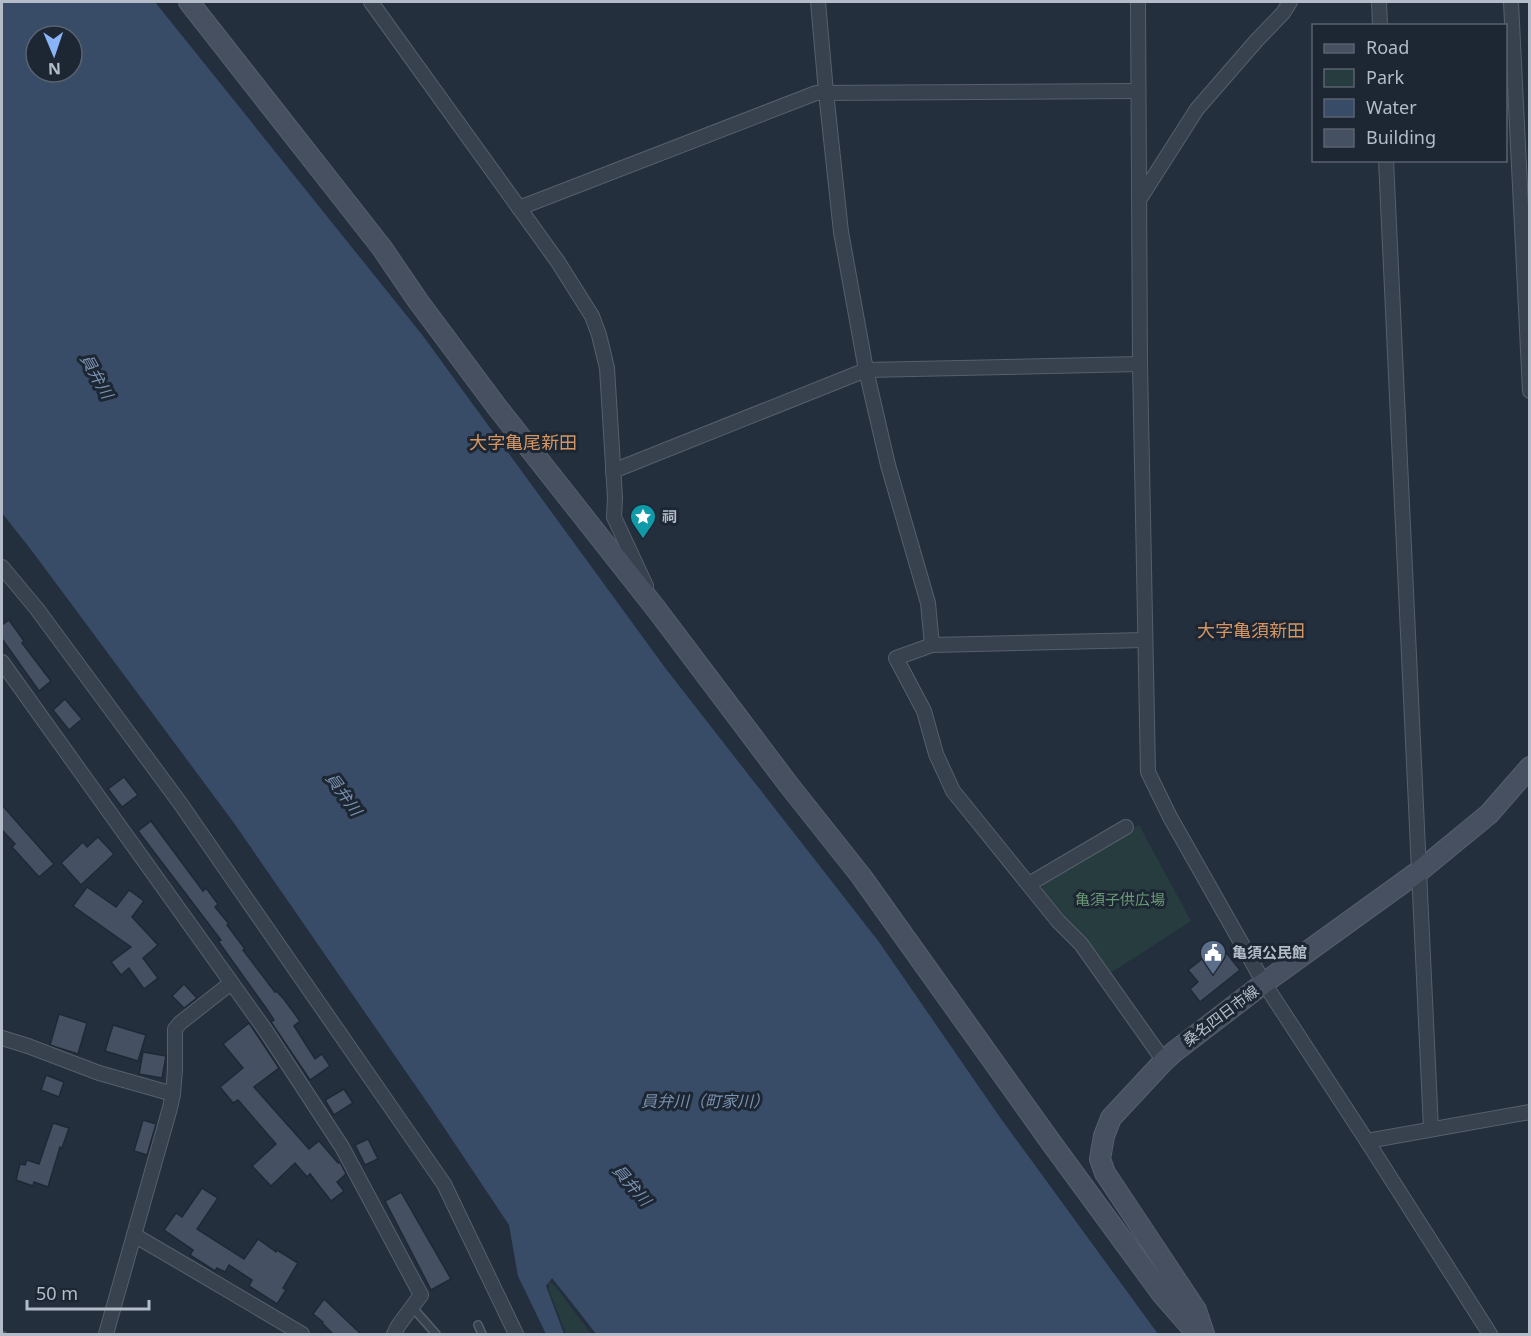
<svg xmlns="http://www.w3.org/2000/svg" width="1531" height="1336" viewBox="0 0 1531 1336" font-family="'Noto Sans','Noto Sans JP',sans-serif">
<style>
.green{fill:#263c3f}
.water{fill:#394c67;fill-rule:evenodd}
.building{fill:#455162;stroke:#1f2835;stroke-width:1.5}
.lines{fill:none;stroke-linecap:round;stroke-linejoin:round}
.lane-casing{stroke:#565f6c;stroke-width:10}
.street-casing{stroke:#565f6c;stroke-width:16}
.secondary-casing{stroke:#565f6c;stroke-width:22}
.path{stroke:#44595c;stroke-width:3;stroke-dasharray:4.5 4.5;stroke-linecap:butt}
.lane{stroke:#38414e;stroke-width:7}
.street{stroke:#38414e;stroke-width:14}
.secondary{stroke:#465061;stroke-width:20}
.labels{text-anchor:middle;stroke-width:6;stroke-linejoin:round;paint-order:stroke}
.poi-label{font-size:15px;font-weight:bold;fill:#b4bcc9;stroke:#1d2633;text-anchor:start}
.park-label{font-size:15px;fill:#6b9a76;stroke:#1d2633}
.street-label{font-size:15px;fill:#b4bcc9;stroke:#1d2633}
.water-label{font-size:16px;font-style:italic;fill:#7c92b1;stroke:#1d2633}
.quarter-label{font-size:18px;fill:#d59563;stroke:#1d2633}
</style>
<rect width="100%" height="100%" fill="#242f3e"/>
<g class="green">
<polygon points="1139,825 1191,921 1109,974 1041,893 1044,881"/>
<polygon points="549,1281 555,1286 591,1334 566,1334 549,1290"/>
</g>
<path class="water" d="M 2,2 L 155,2 L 423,336 L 666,669 L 879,942 L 999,1116 L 1158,1334 L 596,1334 L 580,1313 L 552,1278 L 546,1286 L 564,1334 L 546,1334 L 518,1276 L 509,1225 L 431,1108 L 234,823 L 32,551 L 2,513 ZM 36,36 L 72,36 L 72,72 L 36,72 Z"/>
<g class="building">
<polygon points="9,620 24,641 22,643 51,681 39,691 2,639 2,625"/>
<polygon points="65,699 82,719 69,730 53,710"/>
<polygon points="124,777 138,795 122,807 108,789"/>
<polygon points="2,805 54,864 39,877 12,847 15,844 2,830"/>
<polygon points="151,821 203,891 206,888 218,904 215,907 229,924 227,925 245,949 243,950 275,992 276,991 283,998 300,1021 294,1026 315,1059 322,1054 330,1066 310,1080 271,1022 274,1020 266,1008 218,941 221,940 138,831"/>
<polygon points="98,837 114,854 81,885 61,863 83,842 87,847"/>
<polygon points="87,887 116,907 129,890 144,901 132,917 158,945 143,958 158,978 144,989 129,968 121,975 111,962 131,947 73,906"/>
<polygon points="1220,945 1240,970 1200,1002 1190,989 1198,982 1188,970"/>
<polygon points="184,984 197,998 184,1008 172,996"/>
<polygon points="59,1014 87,1023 78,1054 50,1045"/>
<polygon points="249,1023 279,1068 254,1087 309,1149 319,1141 338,1163 339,1162 341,1164 346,1174 337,1182 344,1191 331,1201 310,1174 307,1177 295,1163 271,1186 252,1166 276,1144 238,1100 233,1103 220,1087 243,1068 223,1044"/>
<polygon points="113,1025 146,1035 138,1061 105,1051"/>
<polygon points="143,1052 166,1056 162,1078 139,1074"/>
<polygon points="46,1075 64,1082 59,1097 41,1090"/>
<polygon points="344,1089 353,1103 334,1115 325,1100"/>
<polygon points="143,1120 156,1124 147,1155 134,1151"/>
<polygon points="53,1123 69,1128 62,1148 60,1147 48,1187 34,1182 33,1186 16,1180 20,1164 25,1165 27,1160 39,1164"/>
<polygon points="368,1139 378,1159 365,1165 355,1145"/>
<polygon points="202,1188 218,1198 197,1229 244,1259 258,1239 276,1252 277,1250 298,1263 283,1288 286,1290 277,1304 249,1286 252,1280 229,1265 225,1272 217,1268 215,1271 190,1255 193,1250 164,1230 176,1213 182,1217"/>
<polygon points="401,1192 451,1279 431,1290 385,1201"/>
<polygon points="324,1299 362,1335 334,1335 322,1323 323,1322 313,1314"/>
</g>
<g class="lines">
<defs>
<g id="lane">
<polyline points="413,1308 436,1334"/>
<polyline points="478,1325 482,1334"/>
</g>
<g id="street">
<polyline points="371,2 558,262 592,316 599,335 607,368 615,498 614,517 646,586"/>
<polyline points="818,2 826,92 841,232 866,370 888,465 928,603 932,645"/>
<polyline points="1138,2 1140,364 1148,772 1170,817 1264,983 1367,1141 1490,1334"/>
<polyline points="1379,2 1380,26"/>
<polyline points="1511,2 1530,391"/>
<polyline points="1386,160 1431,1129"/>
<polyline points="1139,200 1197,109 1257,40 1283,13 1290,2"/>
<polyline points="519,208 816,93 1138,91"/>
<polyline points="613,471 866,370 1140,364"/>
<polyline points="2,567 37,609 180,803 444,1184 516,1334"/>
<polyline points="1145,640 932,645 896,658 924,711 936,754 953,791 1058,921 1081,944 1164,1061"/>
<polyline points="2,662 266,1031 342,1147 421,1295 398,1326 394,1334"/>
<polyline points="1029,884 1126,827"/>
<polyline points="2,1038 28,1046 99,1073 173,1094 170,1108 106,1334"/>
<polyline points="173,1094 175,1069 175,1029 180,1023 231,983"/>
<polyline points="1367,1141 1530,1112"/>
<polyline points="134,1235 204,1276 302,1334"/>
</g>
<g id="secondary">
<polyline points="189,2 382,248 418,301 497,407 657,610 788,784 861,876 1050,1141 1162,1294 1197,1334"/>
<polyline points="1204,1334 1196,1310 1105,1173 1100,1159 1104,1136 1111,1118 1164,1061 1174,1052 1264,983 1422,869 1489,814 1530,767"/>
</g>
</defs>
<use href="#lane" class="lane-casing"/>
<use href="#street" class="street-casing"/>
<use href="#secondary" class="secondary-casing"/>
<polyline class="path" points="2,1332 9,1334"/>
<use href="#lane" class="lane"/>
<use href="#street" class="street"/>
<use href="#secondary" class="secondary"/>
</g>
<defs>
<symbol id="sight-pin" viewBox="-11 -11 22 30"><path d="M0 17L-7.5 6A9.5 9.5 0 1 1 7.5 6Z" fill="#0f9aa8" stroke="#1d2633"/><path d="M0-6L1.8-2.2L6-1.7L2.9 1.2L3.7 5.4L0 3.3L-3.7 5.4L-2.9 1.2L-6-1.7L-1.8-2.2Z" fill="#fff"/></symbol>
<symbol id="civic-pin" viewBox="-11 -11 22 30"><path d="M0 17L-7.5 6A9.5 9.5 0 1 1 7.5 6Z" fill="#5c6f8a" stroke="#1d2633"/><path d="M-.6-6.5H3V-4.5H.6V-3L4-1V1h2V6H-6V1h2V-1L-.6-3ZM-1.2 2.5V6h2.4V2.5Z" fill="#fff"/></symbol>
</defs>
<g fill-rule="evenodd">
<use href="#sight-pin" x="628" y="502" width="30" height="40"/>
<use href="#civic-pin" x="1198" y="938" width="30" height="40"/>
</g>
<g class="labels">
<g class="poi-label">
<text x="662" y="522">祠</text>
<text x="1232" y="958">亀須公民館</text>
</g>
<g class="park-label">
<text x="1120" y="905">亀須子供広場</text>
</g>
<g class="street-label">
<text transform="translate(1221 1016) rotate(-37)" y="5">桑名四日市線</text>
</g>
<g class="water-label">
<text transform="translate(97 376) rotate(61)" y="6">員弁川</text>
<text transform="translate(344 794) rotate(54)" y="6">員弁川</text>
<text x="705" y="1107">員弁川（町家川）</text>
<text transform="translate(632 1185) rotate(49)" y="6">員弁川</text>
</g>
<g class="quarter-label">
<text x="523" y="449">大字亀尾新田</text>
<text x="1251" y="637">大字亀須新田</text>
</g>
</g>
<rect width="1531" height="1336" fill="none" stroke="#b4bcc9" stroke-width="6"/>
<rect x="1312" y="24" width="195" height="138" fill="#1d2633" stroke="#59626f" stroke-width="1.5"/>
<rect x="1324" y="44" width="30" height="9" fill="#465061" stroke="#59626f" stroke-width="1.5"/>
<text x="1366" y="54" font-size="18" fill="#b4bcc9">Road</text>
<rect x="1324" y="69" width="30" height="18" fill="#263c3f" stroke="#59626f" stroke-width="1.5"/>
<text x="1366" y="84" font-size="18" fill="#b4bcc9">Park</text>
<rect x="1324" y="99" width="30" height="18" fill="#394c67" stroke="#59626f" stroke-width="1.5"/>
<text x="1366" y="114" font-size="18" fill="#b4bcc9">Water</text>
<rect x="1324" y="129" width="30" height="18" fill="#455162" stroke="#59626f" stroke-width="1.5"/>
<text x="1366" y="144" font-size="18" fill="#b4bcc9">Building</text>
<g transform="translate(54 54) rotate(178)"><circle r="28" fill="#1d2633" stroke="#59626f" stroke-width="1.5"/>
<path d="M0-4.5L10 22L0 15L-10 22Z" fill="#8ab4f8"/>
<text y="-9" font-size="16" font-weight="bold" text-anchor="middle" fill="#b4bcc9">N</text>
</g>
<path d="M27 1300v9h122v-9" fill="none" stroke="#b4bcc9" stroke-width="3"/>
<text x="36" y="1300" font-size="18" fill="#b4bcc9" stroke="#1d2633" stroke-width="4.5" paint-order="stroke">50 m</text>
</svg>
